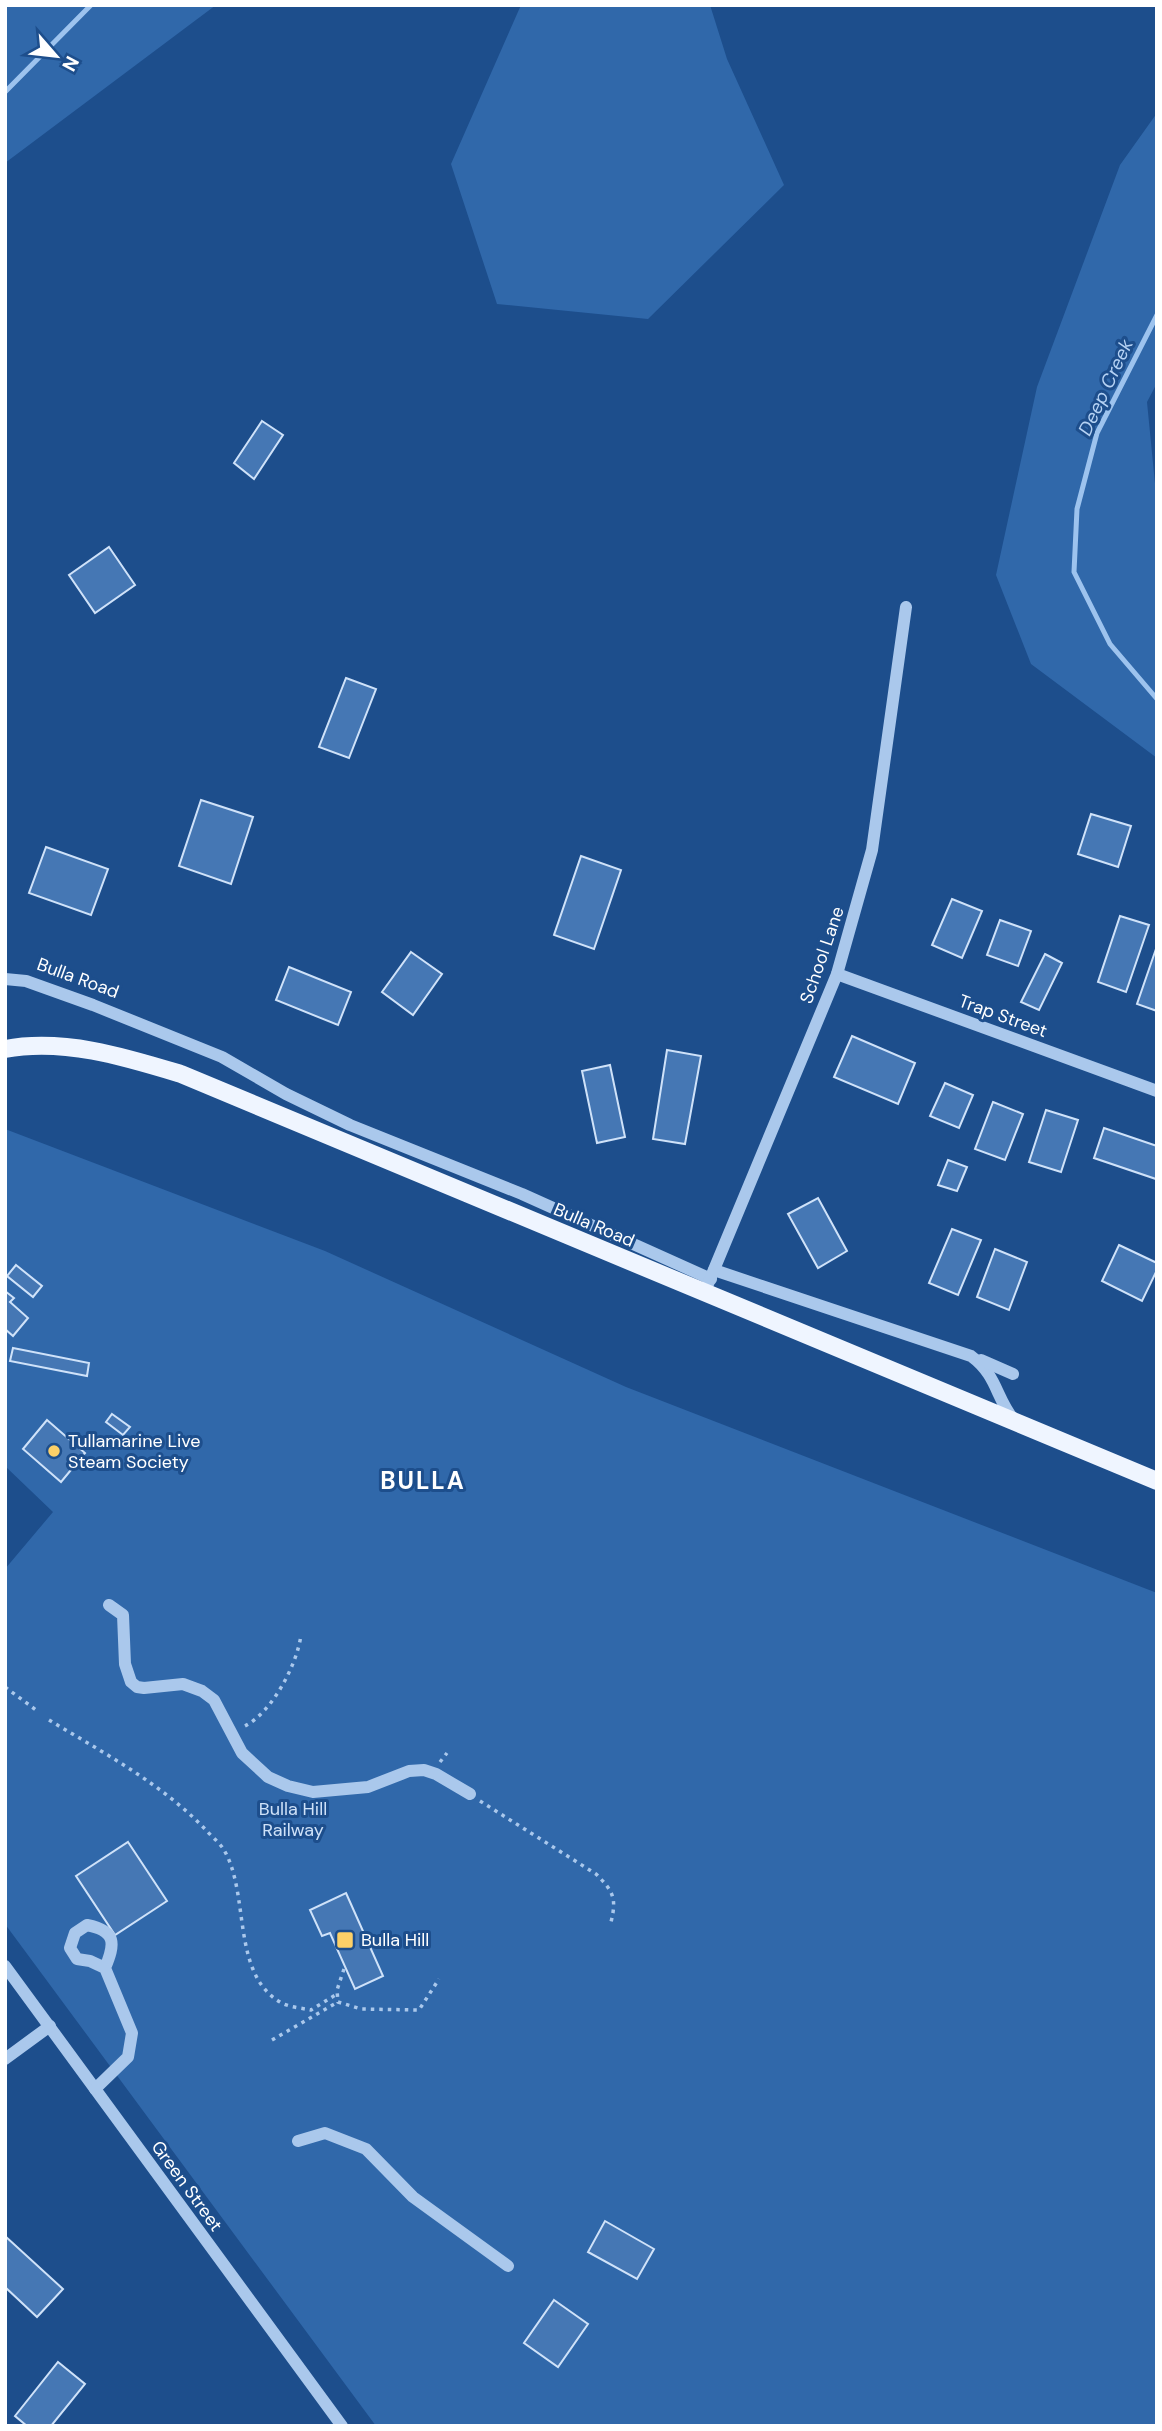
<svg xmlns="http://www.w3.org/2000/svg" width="1162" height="2431" viewBox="0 0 1162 2431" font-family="'DM Sans',sans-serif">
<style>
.green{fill:#3068aa}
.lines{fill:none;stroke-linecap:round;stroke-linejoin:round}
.stream{stroke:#9dc3ee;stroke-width:5}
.building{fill:#4577b4;stroke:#cfe2f9;stroke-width:2}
.path{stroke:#aac8ec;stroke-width:3.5;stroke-dasharray:3.5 5;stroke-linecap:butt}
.minor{stroke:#aac8ec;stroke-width:12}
.major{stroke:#eff5ff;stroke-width:18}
.poi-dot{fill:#fcd068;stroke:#1d4e8c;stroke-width:2.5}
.labels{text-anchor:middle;stroke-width:6;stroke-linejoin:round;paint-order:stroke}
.street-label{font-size:18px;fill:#fff;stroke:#1d4e8c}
.poi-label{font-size:18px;fill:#fff;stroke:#1d4e8c;text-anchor:start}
.park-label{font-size:18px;fill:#cfe2f9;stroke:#1d4e8c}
.water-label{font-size:19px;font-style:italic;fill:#b5d2f4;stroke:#1d4e8c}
.district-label{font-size:24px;font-weight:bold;letter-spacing:2px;fill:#fff;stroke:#1d4e8c}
</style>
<rect width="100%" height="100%" fill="#1d4e8c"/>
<g class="green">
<polygon points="5,5 216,5 5,163"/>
<polygon points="521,5 710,5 727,59 784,185 648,319 497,304 451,164"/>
<polygon points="1157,113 1157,383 1147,402 1157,504 1157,758 1031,664 996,575 1037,387 1120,165"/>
<polygon points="5,1129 325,1251 626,1387 1157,1593 1157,2426 376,2426 5,1924 5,1569 53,1512 5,1466"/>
</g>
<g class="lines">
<g class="stream">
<polyline points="5,92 91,5"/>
<polyline points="1157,315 1097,433 1077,509 1074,572 1110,644 1157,699"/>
</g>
</g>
<g class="building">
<polygon points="262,421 283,435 254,479 234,463"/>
<polygon points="109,547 135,585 95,613 69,575"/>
<polygon points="346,678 376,689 349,758 319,747"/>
<polygon points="201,800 253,817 231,884 179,866"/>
<polygon points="1091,814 1131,826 1118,867 1078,854"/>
<polygon points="46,847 108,869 91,915 29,893"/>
<polygon points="581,856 621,870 594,949 554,935"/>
<polygon points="952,899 982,911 962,958 932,945"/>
<polygon points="1120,916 1149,925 1126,992 1098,982"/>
<polygon points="1000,920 1031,931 1018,966 987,955"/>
<polygon points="1157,946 1157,1011 1137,1004"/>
<polygon points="411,952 442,974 413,1015 382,992"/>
<polygon points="1045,954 1062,963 1039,1010 1021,1002"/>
<polygon points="289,967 351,992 338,1025 276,1000"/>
<polygon points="852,1036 915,1063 898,1104 834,1077"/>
<polygon points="667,1050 701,1056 685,1144 653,1139"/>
<polygon points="610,1065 625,1137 597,1143 582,1071"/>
<polygon points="945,1083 973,1095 959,1128 930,1116"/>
<polygon points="993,1102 1023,1114 1005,1160 975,1149"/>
<polygon points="1046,1110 1078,1120 1061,1172 1029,1162"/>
<polygon points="1104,1128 1157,1146 1156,1179 1094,1158"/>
<polygon points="948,1160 967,1167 957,1191 938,1185"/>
<polygon points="818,1198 847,1251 818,1268 788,1214"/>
<polygon points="952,1229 981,1240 958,1295 929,1283"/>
<polygon points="1119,1245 1157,1263 1157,1270 1142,1301 1102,1281"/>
<polygon points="995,1249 1027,1262 1009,1310 977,1297"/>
<polygon points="16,1265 42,1286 33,1297 7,1276"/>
<polygon points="5,1291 14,1298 10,1302 28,1318 13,1336 5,1329"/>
<polygon points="13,1348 89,1363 87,1376 10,1361"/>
<polygon points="112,1414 130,1427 123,1435 106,1422"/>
<polygon points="47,1420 85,1453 61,1482 23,1449"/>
<polygon points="128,1842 167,1901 115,1935 76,1876"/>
<polygon points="346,1893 383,1976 355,1989 330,1933 322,1936 310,1910"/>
<polygon points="605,2221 654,2249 637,2279 588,2252"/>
<polygon points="5,2236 63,2289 37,2317 5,2287"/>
<polygon points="554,2300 588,2324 558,2367 524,2343"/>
<polygon points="58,2362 85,2384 51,2426 27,2426 15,2416"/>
</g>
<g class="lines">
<g class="path">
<polyline points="5,1687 36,1710"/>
<path d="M 49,1720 C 104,1753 162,1784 206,1830 C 212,1837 220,1843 224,1850 C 250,1894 231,1973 280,2002 C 288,2007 301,2008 311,2010 L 337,1994"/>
<path d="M 245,1726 C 272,1712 297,1665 301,1635"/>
<polyline points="440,1762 447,1753"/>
<path d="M 480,1801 L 596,1874 C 613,1891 617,1898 611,1922"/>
<polyline points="344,1969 337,1990 338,2002 361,2009 419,2010 439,1979"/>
<polyline points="272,2040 338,2002"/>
</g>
<g class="minor">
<polyline points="837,974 1157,1091"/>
<polyline points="5,979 26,981 93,1005 222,1057 286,1094 350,1125 522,1194 711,1279"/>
<path d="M 714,1270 L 971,1356 C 998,1376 995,1397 1014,1420"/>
<polyline points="708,1284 837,974 872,850 906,607"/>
<polyline points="981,1360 1013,1374"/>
<polyline points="109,1605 123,1615 125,1664 131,1682 137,1687 144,1688 183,1684 202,1691 214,1700 242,1753 268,1777 288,1786 313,1792 368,1787 409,1771 424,1770 436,1774 470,1794"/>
<polyline points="5,1966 342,2426"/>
<polyline points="5,2059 50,2026"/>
<path d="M 95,2089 L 128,2057 L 132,2033 L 105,1968 L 90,1961 L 77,1959 L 70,1948 L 75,1933 L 87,1925 C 117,1931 115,1944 105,1968"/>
<polyline points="298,2141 325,2133 366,2149 413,2197 508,2266"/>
</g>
<path class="major" d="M 5,1049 C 64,1038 125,1057 181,1074 L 1157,1481"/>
</g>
<g class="poi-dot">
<circle cx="54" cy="1451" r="7"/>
<rect x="336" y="1931" width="18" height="18" rx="3.5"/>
</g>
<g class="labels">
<g class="street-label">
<text transform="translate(822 955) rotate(-71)" y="6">School Lane</text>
<text transform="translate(78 978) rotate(20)" y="6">Bulla Road</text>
<text transform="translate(1003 1016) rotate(20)" y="6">Trap Street</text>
<text transform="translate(594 1225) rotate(23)" y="6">Bulla Road</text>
<text transform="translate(187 2186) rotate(54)" y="6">Green Street</text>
</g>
<g class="poi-label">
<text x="68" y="1447">Tullamarine Live<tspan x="68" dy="21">Steam Society</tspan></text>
<text x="361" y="1946">Bulla Hill</text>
</g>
<g class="park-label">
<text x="293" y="1815">Bulla Hill<tspan x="293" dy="21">Railway</tspan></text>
</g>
<g class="water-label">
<text transform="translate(1105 387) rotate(-65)" y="7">Deep Creek</text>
</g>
<g class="district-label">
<text x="423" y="1489">BULLA</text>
</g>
</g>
<rect width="1162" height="2431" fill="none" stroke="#ffffff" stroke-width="14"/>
<g transform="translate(56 56) rotate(118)" stroke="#1d4e8c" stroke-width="5" paint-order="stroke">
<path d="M0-5L12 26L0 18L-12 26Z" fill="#ffffff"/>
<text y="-10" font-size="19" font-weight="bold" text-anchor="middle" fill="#ffffff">N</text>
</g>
</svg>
